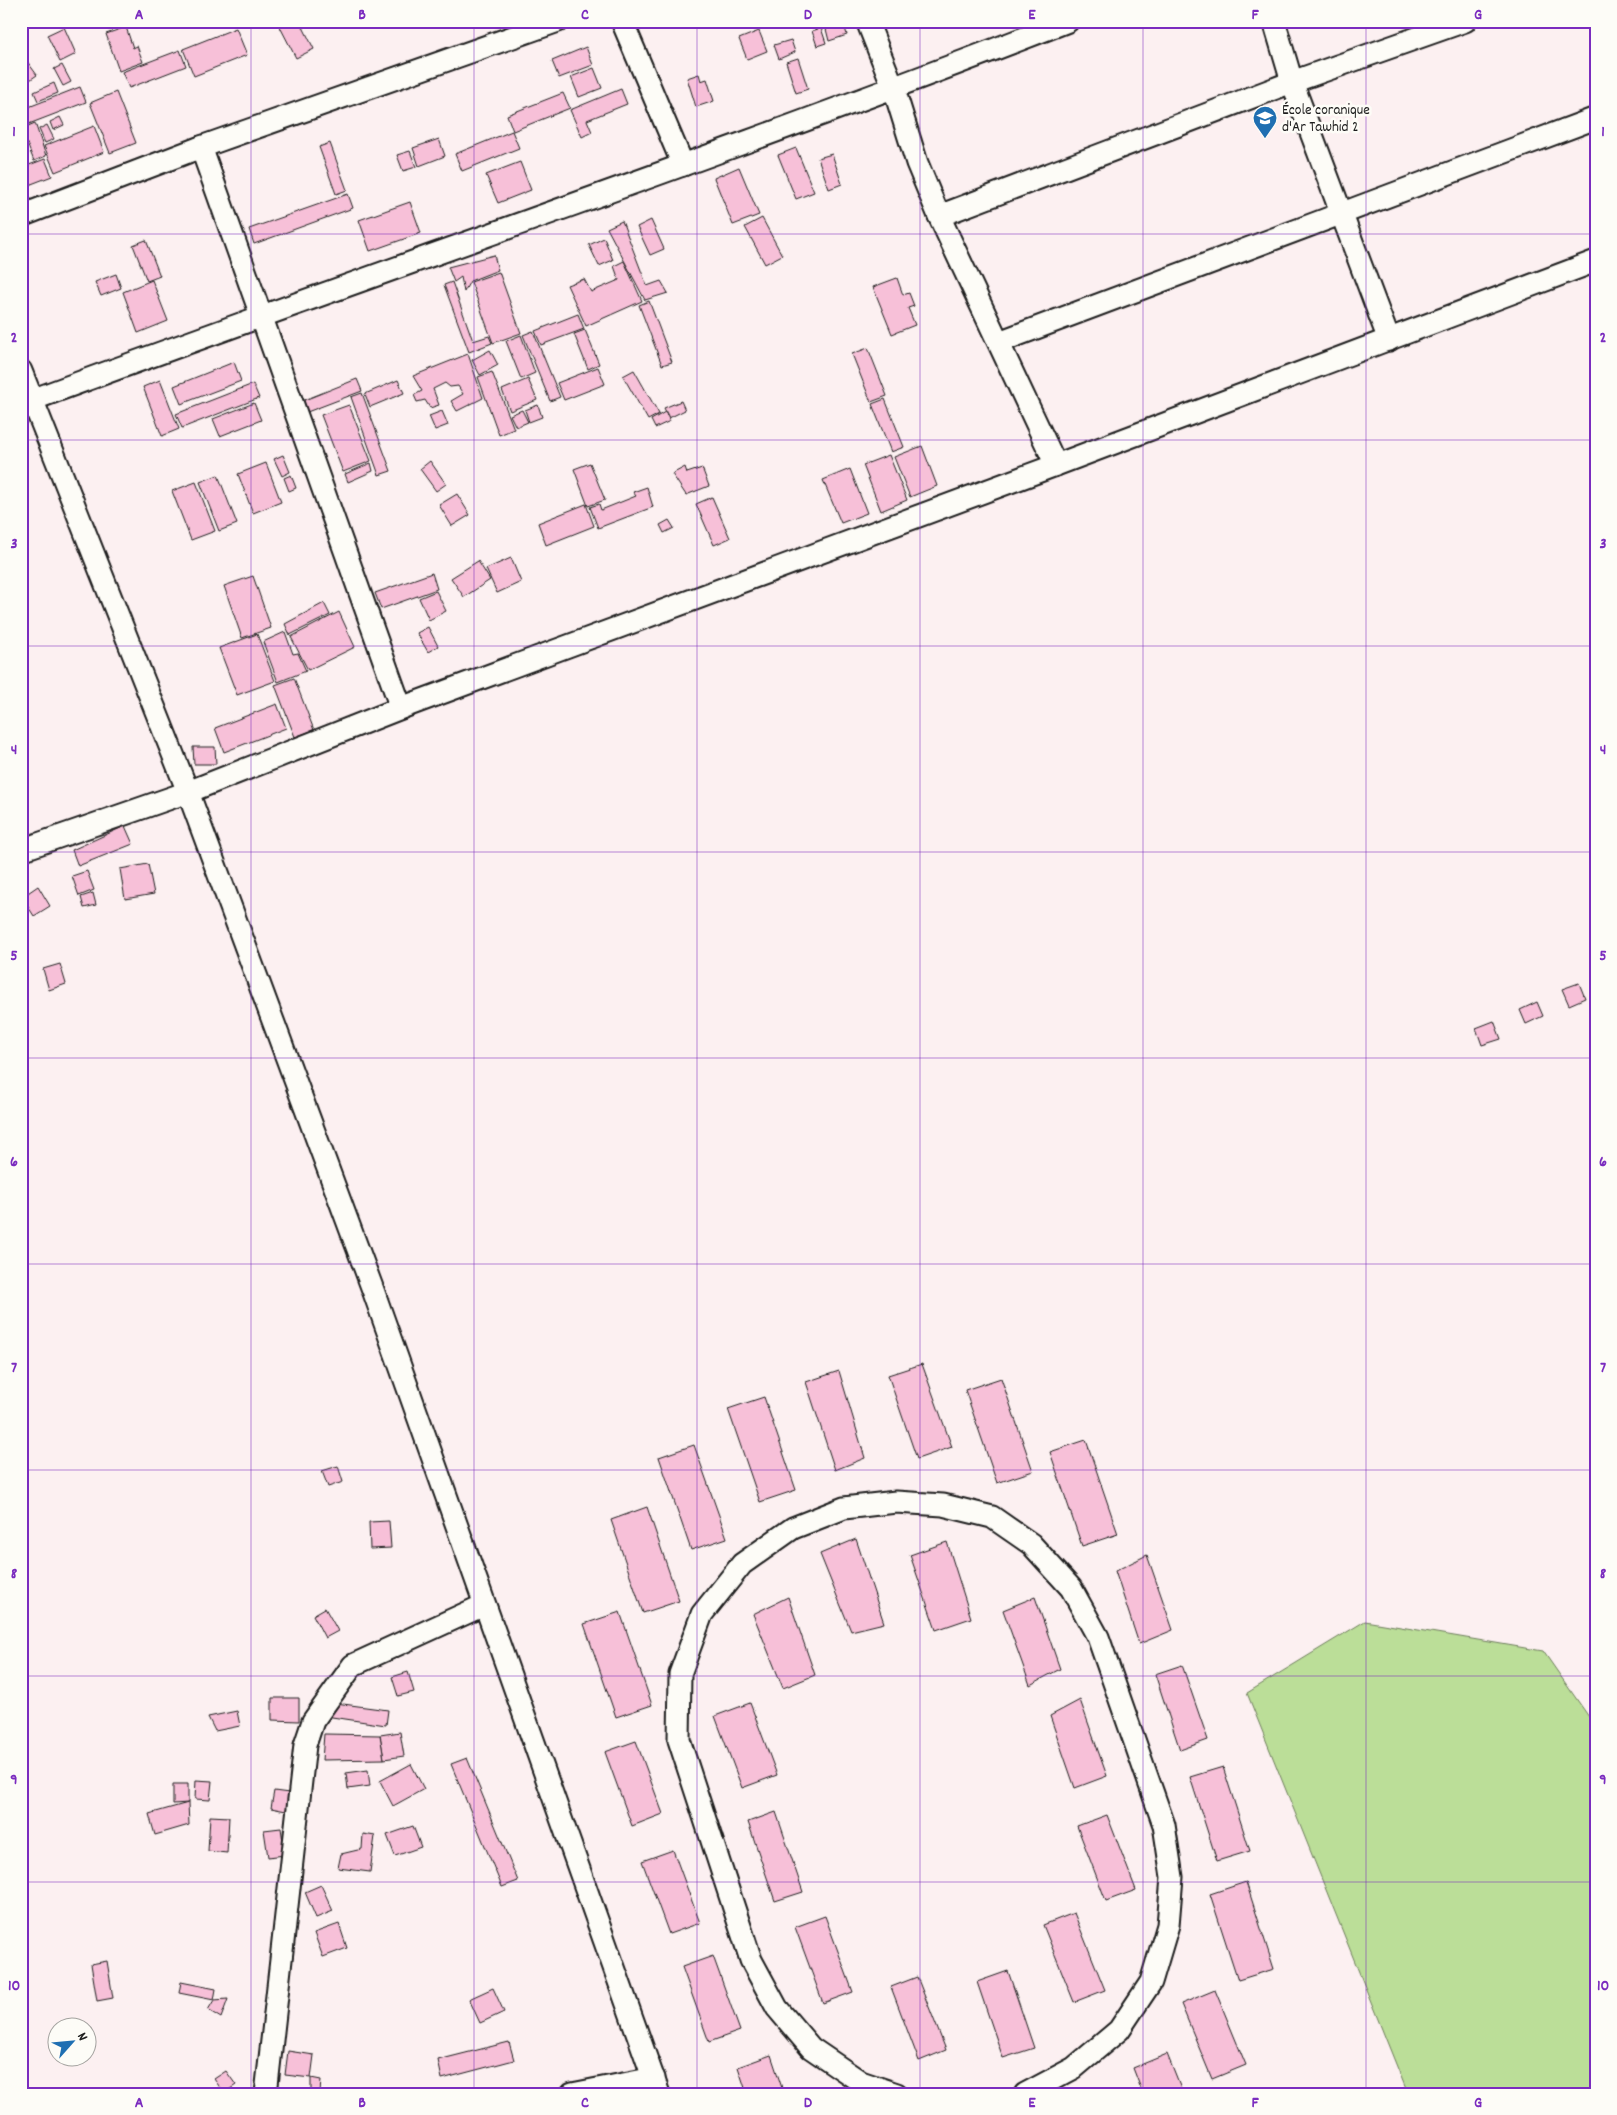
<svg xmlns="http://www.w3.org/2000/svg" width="1617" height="2115" viewBox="0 0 1617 2115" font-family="Dekko,sans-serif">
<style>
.green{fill:#bbde98;stroke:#6c7d5a}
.building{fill:#f7c0d8;stroke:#1c1c1c}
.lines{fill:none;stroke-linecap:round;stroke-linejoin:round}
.minor-casing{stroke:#1c1c1c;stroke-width:25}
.minor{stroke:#fdfcf7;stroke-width:21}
.grid{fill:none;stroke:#7b2cbf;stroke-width:1;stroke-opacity:0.55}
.labels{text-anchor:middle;stroke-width:5;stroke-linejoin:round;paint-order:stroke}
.poi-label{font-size:15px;fill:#1c1c1c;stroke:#fdfcf7;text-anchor:start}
.neatline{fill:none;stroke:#7b2cbf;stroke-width:2}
.grid-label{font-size:16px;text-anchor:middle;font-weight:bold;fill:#7b2cbf}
</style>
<rect width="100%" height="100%" fill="#fcf0f1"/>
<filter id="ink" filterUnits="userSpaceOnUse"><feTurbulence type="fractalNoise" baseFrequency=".02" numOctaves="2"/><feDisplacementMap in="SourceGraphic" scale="10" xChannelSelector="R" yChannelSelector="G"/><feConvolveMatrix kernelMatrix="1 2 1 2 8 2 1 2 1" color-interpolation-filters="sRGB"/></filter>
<g filter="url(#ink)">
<polygon class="green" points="1365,1621 1543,1651 1596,1727 1596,2094 1408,2094 1247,1693"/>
<g class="building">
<polygon points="277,21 300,21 314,49 296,58"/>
<polygon points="368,21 389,21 370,28"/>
<polygon points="844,24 847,35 829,41 826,29"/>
<polygon points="64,27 76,54 60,62 47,35"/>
<polygon points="126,27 133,48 137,46 143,62 119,71 106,34"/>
<polygon points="236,28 247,55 194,76 183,49"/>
<polygon points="821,28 826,43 817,46 812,31"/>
<polygon points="759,31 767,51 747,59 739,39"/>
<polygon points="791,40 795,52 779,59 774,45"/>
<polygon points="586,47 593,65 559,78 552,61"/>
<polygon points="180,50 186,66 129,88 122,72"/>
<polygon points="21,53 37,75 21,86"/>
<polygon points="798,58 808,89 796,93 786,62"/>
<polygon points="62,65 71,82 63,86 54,69"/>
<polygon points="594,68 602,88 579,97 571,77"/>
<polygon points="699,74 701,81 707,79 714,101 696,107 687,78"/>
<polygon points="54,83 58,93 38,101 34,92"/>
<polygon points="80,87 86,102 21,127 21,110"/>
<polygon points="621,89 627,104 587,120 592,132 582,137 570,110"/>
<polygon points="116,92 136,143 110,153 90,103"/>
<polygon points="563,93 570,108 513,131 507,115"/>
<polygon points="60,117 64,125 53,130 50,122"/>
<polygon points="35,123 46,156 34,161 21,129"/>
<polygon points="47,125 54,139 45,143 39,129"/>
<polygon points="94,126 104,152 55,172 44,146"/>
<polygon points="512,131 519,148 462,171 455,154"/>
<polygon points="439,139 445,156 419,166 413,148"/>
<polygon points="330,143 347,190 336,194 319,147"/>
<polygon points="796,148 814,192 796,199 778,155"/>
<polygon points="410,151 416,167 403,171 397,155"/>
<polygon points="832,154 842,184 829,189 818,158"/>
<polygon points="45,159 52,176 21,188 21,168"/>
<polygon points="520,162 531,190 498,203 486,175"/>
<polygon points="739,167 759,215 733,225 714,178"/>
<polygon points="348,194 353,208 254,244 249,229"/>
<polygon points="410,202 421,233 370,251 359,220"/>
<polygon points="762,218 782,255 765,264 745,227"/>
<polygon points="651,220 664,249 650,255 637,227"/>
<polygon points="622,221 647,286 661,281 668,293 645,300 607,228"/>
<polygon points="604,238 613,260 599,266 589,245"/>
<polygon points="146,240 160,276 147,281 133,245"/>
<polygon points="494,255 498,270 470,281 464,292 461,277 454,282 448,267"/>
<polygon points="624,261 642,301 586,326 567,285 584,279 591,292 619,280 614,266"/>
<polygon points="499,272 521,333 493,343 471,282"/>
<polygon points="116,274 121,288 101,296 95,282"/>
<polygon points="897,278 903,295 909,293 914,306 908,308 915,325 892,334 873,287"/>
<polygon points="152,280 168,321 138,333 123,292"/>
<polygon points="452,282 473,341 489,336 492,343 469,352 444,285"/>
<polygon points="649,301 672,362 662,365 639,305"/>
<polygon points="578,314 584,329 541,345 535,331"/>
<polygon points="585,330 599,364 588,369 574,334"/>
<polygon points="533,331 560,397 550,401 523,335"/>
<polygon points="521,335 535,373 521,379 506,341"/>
<polygon points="868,348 887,396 871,402 852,354"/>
<polygon points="490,350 498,365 480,375 472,360"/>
<polygon points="468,354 483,398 457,411 451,401 463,394 458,386 450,387 445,383 433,389 439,405 430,408 425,400 417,402 414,395 422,391 413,376"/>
<polygon points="234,362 241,381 181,404 174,386"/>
<polygon points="598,367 605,384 564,400 557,383"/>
<polygon points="634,370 659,414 648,420 623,376"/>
<polygon points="492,372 514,429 499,435 478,377"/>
<polygon points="357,379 362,391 307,412 302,401"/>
<polygon points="528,379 537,400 510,411 502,390"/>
<polygon points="160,380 179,429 162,436 143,387"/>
<polygon points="398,380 404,393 370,407 365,394"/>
<polygon points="253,384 259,398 182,428 176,414"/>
<polygon points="362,393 391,471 379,475 351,397"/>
<polygon points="885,399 904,447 891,452 872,404"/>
<polygon points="681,401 685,410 669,418 664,408"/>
<polygon points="254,403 261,420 220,436 213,419"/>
<polygon points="349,405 371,461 343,472 321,415"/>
<polygon points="538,405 542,417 529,422 525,410"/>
<polygon points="522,410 528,422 516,427 510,415"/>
<polygon points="442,411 448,425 435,430 429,416"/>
<polygon points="665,412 670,421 655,428 651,420"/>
<polygon points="922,446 937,486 910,497 894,457"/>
<polygon points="283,455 290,472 282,476 274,459"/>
<polygon points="889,455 907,500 881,511 863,465"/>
<polygon points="430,461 446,484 436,491 420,469"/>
<polygon points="266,463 281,502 253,513 238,474"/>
<polygon points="371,463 373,471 348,482 345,474"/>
<polygon points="590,463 605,500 588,506 574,469"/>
<polygon points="685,467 687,473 702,468 709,486 686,495 672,474"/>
<polygon points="850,469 867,513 841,523 823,480"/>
<polygon points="218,475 237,524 219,531 200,482"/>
<polygon points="291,475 296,488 289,491 284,478"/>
<polygon points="196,482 215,531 191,540 172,491"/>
<polygon points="647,487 653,507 598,528 590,507 599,504 601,510 636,496 633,492"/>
<polygon points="457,494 470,515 452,526 439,505"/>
<polygon points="712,497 730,538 714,545 696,504"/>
<polygon points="586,504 594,526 546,545 538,523"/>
<polygon points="669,520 674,528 664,533 660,525"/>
<polygon points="511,558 521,582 497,593 486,569"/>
<polygon points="478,561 490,580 464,597 451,578"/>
<polygon points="432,573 437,589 381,609 375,593"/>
<polygon points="253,576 271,628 242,638 224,586"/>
<polygon points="436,591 446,611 429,620 419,598"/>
<polygon points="324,603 330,615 290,635 285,624"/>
<polygon points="339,612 355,647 308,670 291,637"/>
<polygon points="428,627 438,646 428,652 417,633"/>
<polygon points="285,632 293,654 298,653 306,671 278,682 263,642"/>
<polygon points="257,634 275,681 237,695 219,648"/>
<polygon points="294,678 314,730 295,737 275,685"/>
<polygon points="277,704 286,728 224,752 215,728"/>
<polygon points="193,747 215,747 216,764 194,764"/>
<polygon points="125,826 133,844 78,866 72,850"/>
<polygon points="148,864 154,894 125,899 120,869"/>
<polygon points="87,871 94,890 79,896 72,876"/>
<polygon points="38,886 50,906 34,916 22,897"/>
<polygon points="93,893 96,905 84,908 81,897"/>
<polygon points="60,964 66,984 49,990 43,969"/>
<polygon points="1579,983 1585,998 1569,1005 1562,989"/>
<polygon points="1537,1002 1543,1016 1526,1024 1520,1010"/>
<polygon points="1494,1021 1501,1039 1482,1045 1476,1028"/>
<polygon points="922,1364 952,1447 917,1459 888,1375"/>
<polygon points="839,1371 865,1458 835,1470 806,1382"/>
<polygon points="1001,1378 1033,1471 997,1483 965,1390"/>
<polygon points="764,1397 796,1490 760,1502 728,1409"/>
<polygon points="1086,1440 1118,1534 1082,1546 1050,1452"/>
<polygon points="694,1445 727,1538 691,1550 659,1457"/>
<polygon points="338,1466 343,1482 328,1487 322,1471"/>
<polygon points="647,1507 679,1601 643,1613 611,1520"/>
<polygon points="389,1521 391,1548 370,1549 369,1522"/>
<polygon points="856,1539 884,1623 851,1631 820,1554"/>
<polygon points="947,1542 971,1618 936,1630 910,1555"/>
<polygon points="1147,1555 1173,1630 1139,1644 1115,1571"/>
<polygon points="788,1597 815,1675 783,1688 753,1614"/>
<polygon points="1035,1597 1060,1669 1030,1685 1003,1610"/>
<polygon points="325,1608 338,1631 325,1638 313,1615"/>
<polygon points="620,1612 652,1705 616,1717 584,1624"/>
<polygon points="1182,1665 1208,1740 1180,1750 1155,1674"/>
<polygon points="408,1672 414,1692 398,1696 392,1677"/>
<polygon points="272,1698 299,1698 299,1721 272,1720"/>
<polygon points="1080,1700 1107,1776 1075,1788 1050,1716"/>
<polygon points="328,1702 388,1710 386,1725 325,1716"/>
<polygon points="750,1703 777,1775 742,1788 715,1716"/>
<polygon points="237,1711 240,1726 215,1731 208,1717"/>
<polygon points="400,1732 404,1756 384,1759 380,1735"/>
<polygon points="324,1734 380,1735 384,1759 322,1760"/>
<polygon points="636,1741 663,1814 632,1826 605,1752"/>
<polygon points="467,1758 518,1881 502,1887 451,1764"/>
<polygon points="411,1764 424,1789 393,1806 380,1781"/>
<polygon points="1223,1767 1250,1851 1217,1861 1190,1777"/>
<polygon points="368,1770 370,1786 348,1789 346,1773"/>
<polygon points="196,1780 212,1781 210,1800 195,1799"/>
<polygon points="173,1784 188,1784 188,1803 173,1804"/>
<polygon points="274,1791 289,1793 286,1811 271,1808"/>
<polygon points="188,1803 189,1825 155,1835 149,1814"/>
<polygon points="776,1812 803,1892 775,1901 748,1822"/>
<polygon points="1107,1815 1136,1890 1106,1901 1077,1826"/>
<polygon points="210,1816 229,1817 227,1853 208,1851"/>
<polygon points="413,1826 421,1847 395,1856 387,1835"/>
<polygon points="281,1828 285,1855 268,1857 264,1830"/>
<polygon points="363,1834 375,1836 370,1872 338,1868 341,1854 362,1849"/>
<polygon points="673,1850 700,1923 669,1934 642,1861"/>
<polygon points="1246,1882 1274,1969 1238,1980 1210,1894"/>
<polygon points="321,1885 333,1911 316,1918 305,1892"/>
<polygon points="1074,1913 1105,1990 1074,2002 1043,1925"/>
<polygon points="825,1916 853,1992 823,2003 795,1927"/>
<polygon points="339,1924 347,1948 323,1957 314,1933"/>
<polygon points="713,1956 740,2031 709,2042 682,1967"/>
<polygon points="107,1961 113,1998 97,2001 91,1964"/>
<polygon points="1008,1971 1034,2048 1003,2058 977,1982"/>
<polygon points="917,1977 946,2050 919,2061 891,1987"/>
<polygon points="181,1982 216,1989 214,2000 179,1993"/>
<polygon points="493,1988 504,2012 480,2023 469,1999"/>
<polygon points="1215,1990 1246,2065 1212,2079 1181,2004"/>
<polygon points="228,1999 221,2018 208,2010 214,2000"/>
<polygon points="509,2042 514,2060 442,2079 438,2060"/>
<polygon points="288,2051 314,2055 311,2078 285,2075"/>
<polygon points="1167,2054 1183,2094 1143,2094 1133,2068"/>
<polygon points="771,2055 784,2094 747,2094 738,2067"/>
<polygon points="226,2071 236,2085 224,2093 214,2079"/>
<polygon points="311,2078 321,2080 320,2093 311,2093"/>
</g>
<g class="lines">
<defs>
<g id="minor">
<polyline points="622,21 683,165"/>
<polyline points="867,21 894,89 917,163 939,216 1056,465"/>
<polyline points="1274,21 1292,82 1389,340"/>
<polyline points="201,147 401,708"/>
<polyline points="21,216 201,147 558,21"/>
<polyline points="939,216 1292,82 1465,21"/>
<polyline points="999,342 1596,118"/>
<polyline points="21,371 188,792 373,1290 659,2094"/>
<path d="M 21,404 C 369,275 721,156 1068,21"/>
<polyline points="21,850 188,792 401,708 1056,465 1596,261"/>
<polyline points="266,2094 305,1745 313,1721 353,1665 484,1605"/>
<polyline points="572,2094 654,2078"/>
<polyline points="897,2094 861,2082 811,2048 777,2008 751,1960 679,1740 680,1674 702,1614 742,1564 793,1528 844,1508 896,1502 943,1505 992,1517 1031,1544 1071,1588 1098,1637 1164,1825 1172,1877 1168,1925 1151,1982 1119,2030 1074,2068 1025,2094"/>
</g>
</defs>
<use href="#minor" class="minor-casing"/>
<use href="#minor" class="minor"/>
</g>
</g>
<path class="grid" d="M 251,21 L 251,2094M 474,21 L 474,2094M 697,21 L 697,2094M 920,21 L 920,2094M 1143,21 L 1143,2094M 1366,21 L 1366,2094M 21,234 L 1596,234M 21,440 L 1596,440M 21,646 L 1596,646M 21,852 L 1596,852M 21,1058 L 1596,1058M 21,1264 L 1596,1264M 21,1470 L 1596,1470M 21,1676 L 1596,1676M 21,1882 L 1596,1882"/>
<defs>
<symbol id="school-pin" viewBox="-11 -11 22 30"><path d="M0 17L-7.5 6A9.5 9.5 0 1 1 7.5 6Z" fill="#1f6fb2" stroke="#fdfcf7"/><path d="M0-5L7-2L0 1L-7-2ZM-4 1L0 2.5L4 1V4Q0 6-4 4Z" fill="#fff"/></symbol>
</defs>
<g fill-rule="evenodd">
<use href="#school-pin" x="1251" y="104" width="28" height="38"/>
</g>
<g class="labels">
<g class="poi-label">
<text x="1282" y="114">École coranique<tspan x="1282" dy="17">d'Ar Tawhid 2</tspan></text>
</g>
</g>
<rect width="1617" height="2115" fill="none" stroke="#fdfcf7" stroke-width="55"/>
<g transform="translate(72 2042) rotate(63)"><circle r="24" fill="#fdfcf7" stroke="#a3a29f"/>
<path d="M0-4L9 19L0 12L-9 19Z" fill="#1f6fb2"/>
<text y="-8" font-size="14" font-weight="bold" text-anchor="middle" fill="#1c1c1c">N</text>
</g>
<rect x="28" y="28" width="1562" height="2060" class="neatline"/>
<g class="grid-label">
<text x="139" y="19">A</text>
<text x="362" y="19">B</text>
<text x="585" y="19">C</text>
<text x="808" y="19">D</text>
<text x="1032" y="19">E</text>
<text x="1255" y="19">F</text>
<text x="1478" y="19">G</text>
<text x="14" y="136">1</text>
<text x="1603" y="136">1</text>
<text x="14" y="342">2</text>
<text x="1603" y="342">2</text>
<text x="14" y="548">3</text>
<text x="1603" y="548">3</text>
<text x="14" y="754">4</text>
<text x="1603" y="754">4</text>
<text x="14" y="960">5</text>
<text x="1603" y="960">5</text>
<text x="14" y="1166">6</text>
<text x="1603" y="1166">6</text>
<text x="14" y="1372">7</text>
<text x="1603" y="1372">7</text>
<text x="14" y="1578">8</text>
<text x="1603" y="1578">8</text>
<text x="14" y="1784">9</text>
<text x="1603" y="1784">9</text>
<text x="14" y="1990">10</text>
<text x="1603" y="1990">10</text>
<text x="139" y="2107">A</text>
<text x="362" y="2107">B</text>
<text x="585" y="2107">C</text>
<text x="808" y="2107">D</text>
<text x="1032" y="2107">E</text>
<text x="1255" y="2107">F</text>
<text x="1478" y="2107">G</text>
</g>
</svg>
